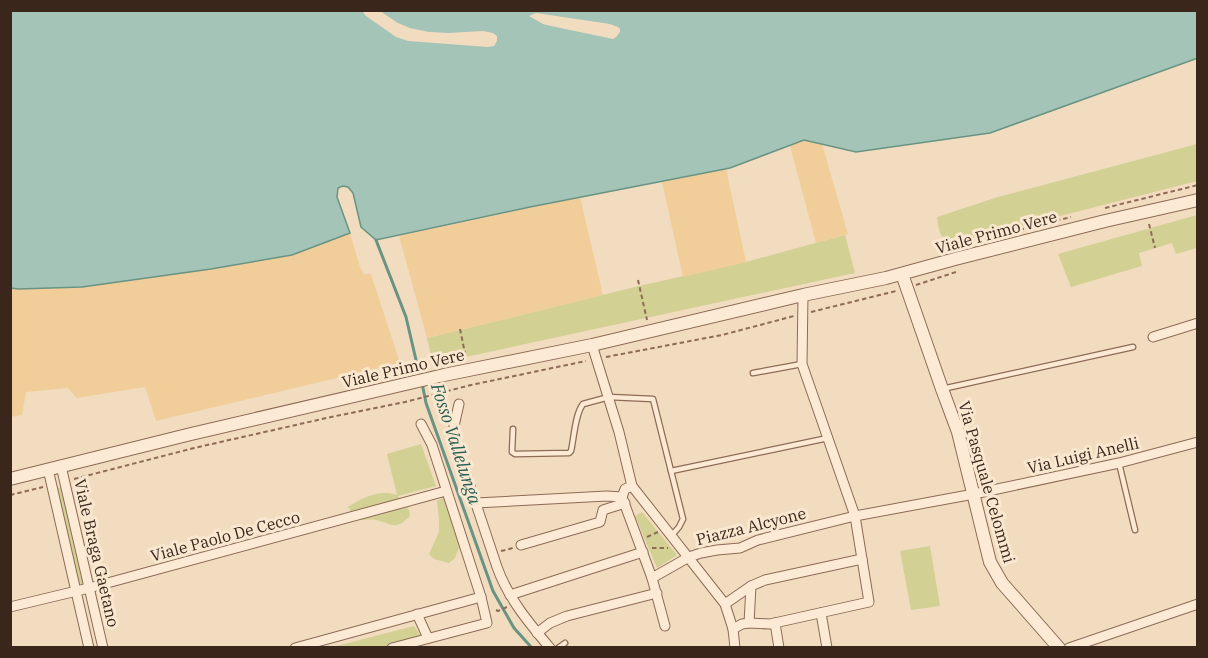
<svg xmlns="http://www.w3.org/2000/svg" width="1208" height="658" viewBox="0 0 1208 658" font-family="'IBM Plex Serif',serif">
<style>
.green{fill:#d2d093}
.sand{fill:#f1cd9a}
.water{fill:#a3c4b6;stroke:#699382;stroke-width:1.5}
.pier{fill:#f2dcc0}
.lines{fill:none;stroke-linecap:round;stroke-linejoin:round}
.stream{stroke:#699382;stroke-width:3}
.service-casing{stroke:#8d6b56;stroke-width:7}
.minor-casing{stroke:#8d6b56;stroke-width:11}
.tertiary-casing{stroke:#8d6b56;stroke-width:14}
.path{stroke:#8d6b56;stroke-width:2;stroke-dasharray:4.5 3;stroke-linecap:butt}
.service{stroke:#fcead4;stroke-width:4.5}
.minor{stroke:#fcead4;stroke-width:9}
.tertiary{stroke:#fcead4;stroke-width:12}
.labels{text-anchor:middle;stroke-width:6;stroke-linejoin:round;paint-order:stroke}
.street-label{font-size:16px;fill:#3b261c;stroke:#f9e7d0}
.water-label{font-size:18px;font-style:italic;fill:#295d52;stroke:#f9e7d0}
</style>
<rect width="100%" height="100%" fill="#f2dcc0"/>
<g class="green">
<polygon points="1197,144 1197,181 958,242 941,236 938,225 937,217 998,197"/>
<polygon points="1197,215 1197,248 1176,254 1172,243 1139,253 1142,266 1071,287 1058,254"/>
<polygon points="845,235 855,273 433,364 427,338 639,286 746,262"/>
<path d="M 421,444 L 436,486 L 398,496 L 409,510 L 410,516 C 395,531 393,524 376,520 C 372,519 366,520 361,520 L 353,514 L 348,507 C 362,497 381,489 397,495 L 387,454 Z"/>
<polygon points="62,487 84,585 79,586 57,488"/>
<polygon points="446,496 461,543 455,558 449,563 434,559 429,554 439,532 439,520 437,501"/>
<polygon points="642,512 677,555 657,568 635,516"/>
<polygon points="930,546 940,606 911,610 900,551"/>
<polygon points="414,626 422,638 386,647 329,648"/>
</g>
<g class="sand">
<polygon points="805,140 822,144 848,234 816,243 790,146"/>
<polygon points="726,169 746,262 683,277 662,182"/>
<polygon points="580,197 603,295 427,338 399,236"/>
<polygon points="350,233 360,267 364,274 371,274 400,363 156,421 145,387 77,398 68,388 26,392 22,415 11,417 10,288 19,289 82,287 211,269 292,255"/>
</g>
<polygon class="water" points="1197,10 1198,58 990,133 856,152 804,140 730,168 530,207 376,240 361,227 353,193 348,187 343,186 338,188 337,197 350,233 292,255 211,269 82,287 19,289 10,288 10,11"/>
<g class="pier">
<polygon points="362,11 380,11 398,23 410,28 429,32 449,33 483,31 493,33 497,36 497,41 494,46 488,47 408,41 396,37 366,16"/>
<polygon points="536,13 610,24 618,27 620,29 620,32 616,37 613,39 551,26 543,24 529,16"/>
</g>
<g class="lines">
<g class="stream">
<polyline points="376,240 406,317 420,377"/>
<polyline points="422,383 426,403 493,591 514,628 532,648"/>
</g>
<defs>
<g id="service">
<polyline points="753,373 802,364"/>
<polyline points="942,389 1133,347"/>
<path d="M 513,429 L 512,452 L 515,454 L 569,453 L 571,451 C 574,438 575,414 583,404 L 609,397 L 653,399 L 683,519 L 679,527 L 672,535"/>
<polyline points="1119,463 1135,530"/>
<polyline points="671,471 828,438"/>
<polyline points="558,648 565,643"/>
</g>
<g id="minor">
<polyline points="1153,337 1198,323"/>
<polyline points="592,345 619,432 632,486 725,604 733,629 735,648"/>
<path d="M 459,404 L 454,426 L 455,441 L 497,567 C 508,598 529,623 550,648"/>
<polyline points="61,466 103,648"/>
<polyline points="48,469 89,648"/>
<polyline points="632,486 625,489 622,497 652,578 665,626"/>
<polyline points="476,503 607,496 622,497"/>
<polyline points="521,545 600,522 603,510 625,503"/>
<polyline points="652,578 689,557 701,553 717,550 740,548 758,540 855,516 974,494 1119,463 1198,442"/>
<polyline points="751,586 765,580 862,559"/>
<polyline points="510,595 643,552"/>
<polyline points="725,604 751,586 749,623 742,624 733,629"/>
<polyline points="10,607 89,588 446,491"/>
<polyline points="821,613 827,648"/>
<polyline points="417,614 428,638"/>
<polyline points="749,623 770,624 869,602 855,516 802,364 803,295"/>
<polyline points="775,623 779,648"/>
<polyline points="537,633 550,623 567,616 657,593"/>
<polyline points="295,648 481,597"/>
<polyline points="392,648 487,623 481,597 432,445 421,424"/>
<polyline points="1069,648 1198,604"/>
</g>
<g id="tertiary">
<polyline points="902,274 942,389 958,432 990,562 1002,583 1059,648"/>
<polyline points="10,479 191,434 444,375 592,345 803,295 886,278 955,259 1105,221 1198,200"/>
</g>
</defs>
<use href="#service" class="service-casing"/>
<use href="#minor" class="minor-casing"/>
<use href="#tertiary" class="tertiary-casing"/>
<g class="path">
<polyline points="1105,208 1198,185"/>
<polyline points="1149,224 1155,248"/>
<polyline points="954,246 1071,217"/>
<polyline points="638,280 647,320"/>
<polyline points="916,285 956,272"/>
<polyline points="811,312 896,291"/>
<polyline points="460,329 466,358"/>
<polyline points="606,357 722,335 794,316"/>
<polyline points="441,407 439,399 444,398 443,393"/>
<polyline points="74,479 194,448 331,417 405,402 471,385 586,361"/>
<polyline points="10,495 43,487"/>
<polyline points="647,537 658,532"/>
<polyline points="652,548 668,548"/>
<polyline points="501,551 513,548"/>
<polyline points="496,610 498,611 507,607"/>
</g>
<use href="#service" class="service"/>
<use href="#minor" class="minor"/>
<use href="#tertiary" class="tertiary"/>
</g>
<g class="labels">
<g class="street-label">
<text transform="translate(996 232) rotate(-15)" y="6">Viale Primo Vere</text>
<text transform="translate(403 368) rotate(-13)" y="6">Viale Primo Vere</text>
<text transform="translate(1083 455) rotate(-13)" y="6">Via Luigi Anelli</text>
<text transform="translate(987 482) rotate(74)" y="6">Via Pasquale Celommi</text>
<text transform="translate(751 526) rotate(-14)" y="6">Piazza Alcyone</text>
<text transform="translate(225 536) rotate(-15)" y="6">Viale Paolo De Cecco</text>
<text transform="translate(97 553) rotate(77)" y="6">Viale Braga Gaetano</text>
</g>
<g class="water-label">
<text transform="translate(456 444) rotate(72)" y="6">Fosso Vallelunga</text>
</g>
</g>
<rect width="1208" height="658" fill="none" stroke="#3b261c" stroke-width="24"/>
</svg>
